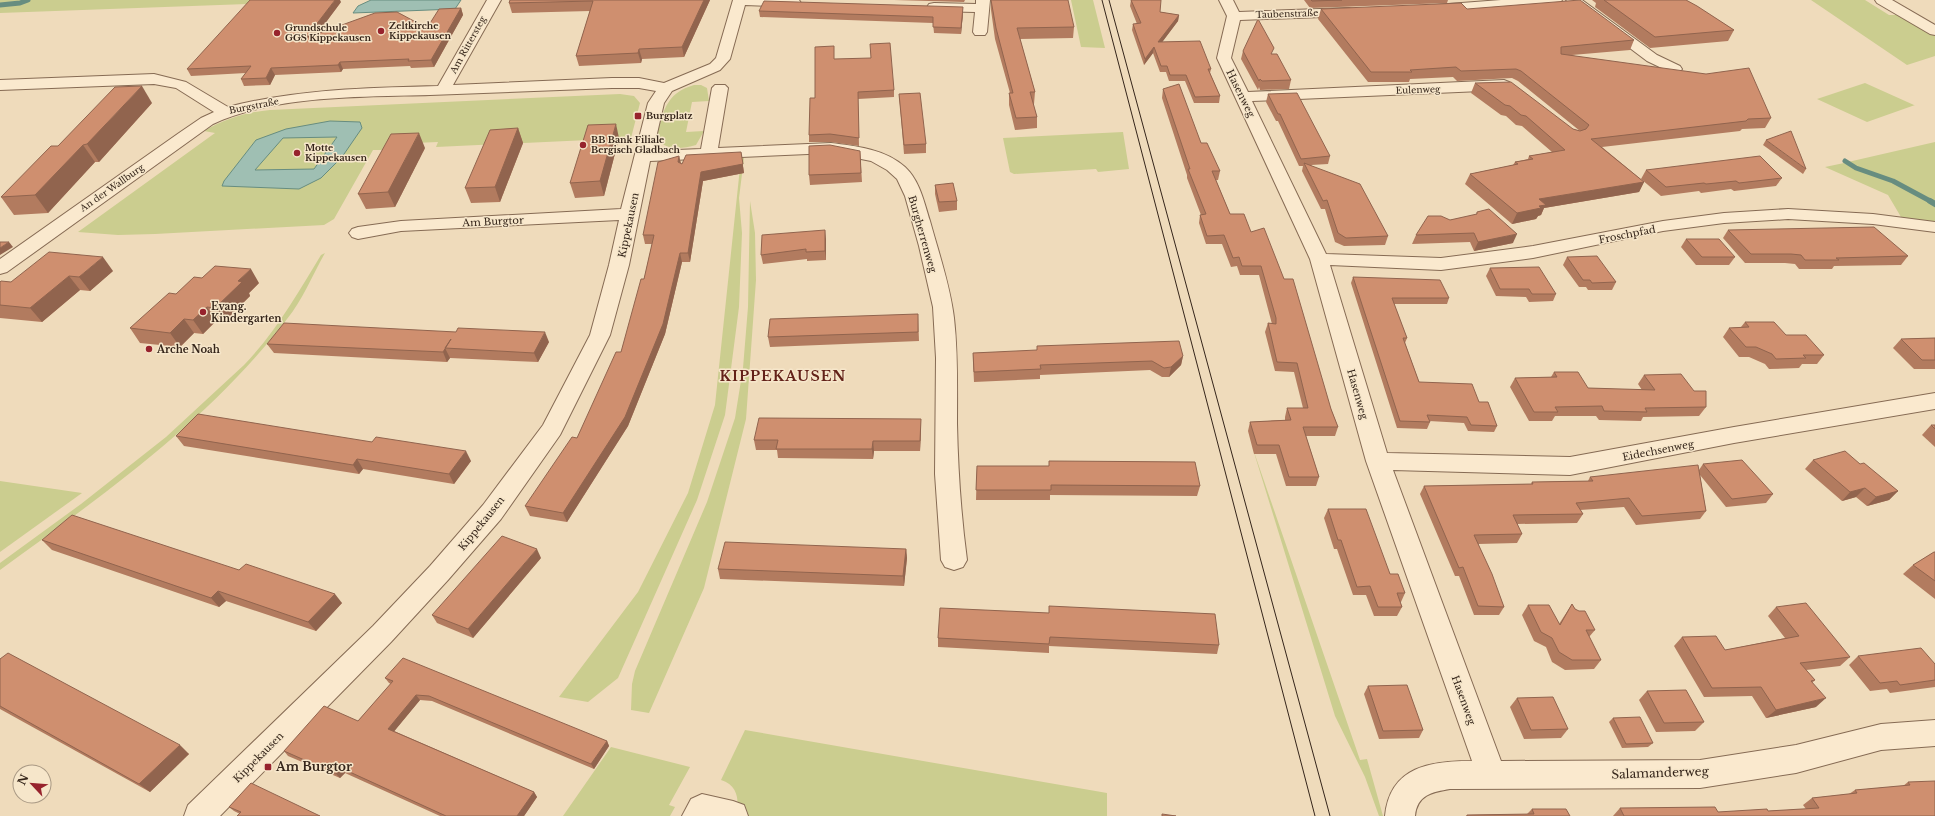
<svg xmlns="http://www.w3.org/2000/svg" width="1935" height="816" viewBox="0 0 1935 816" font-family="'Libre Baskerville',serif">
<style>
.green{fill:#cbcd8f}
.water{fill:#9fbfb3;stroke:#678d80;fill-rule:evenodd}
.lines{fill:none;stroke-linecap:round;stroke-linejoin:round}
.stream-far1{stroke:#678d80;stroke-width:5}
.stream{stroke:#678d80;stroke-width:6}
.minor-casing{stroke:#866b54;stroke-width:2}
.minor{fill:#fae9ce;fill-rule:evenodd}
.tram{stroke:#35251a;stroke-width:1}
.wall{fill:#b27b5f}
.shaded-wall{fill:#91644e}
.building{fill:#cf8f6f;stroke:#91644e}
.poi-dot{fill:#97232d;stroke:#f6e6ca;stroke-width:1.5}
.labels{text-anchor:middle;stroke-width:3;stroke-linejoin:round;paint-order:stroke}
.far-street-label{font-size:9px;fill:#35251a;stroke:#f6e6ca}
.far-poi-label{font-size:9px;font-weight:bold;fill:#35251a;stroke:#f6e6ca;text-anchor:start}
.street-label{font-size:10px;fill:#35251a;stroke:#f6e6ca}
.poi-label{font-size:10px;font-weight:bold;fill:#35251a;stroke:#f6e6ca;text-anchor:start}
.near-poi-label{font-size:12px;font-weight:bold;fill:#35251a;stroke:#f6e6ca;text-anchor:start}
.near-street-label{font-size:12px;fill:#35251a;stroke:#f6e6ca}
.district-label{font-size:14px;font-weight:bold;letter-spacing:1px;fill:#632118;stroke:#f6e6ca}
</style>
<rect width="100%" height="100%" fill="#efdbbb"/>
<g class="green">
<polygon points="0,0 251,0 247,4 0,13"/>
<polygon points="1071,0 1093,0 1105,48 1081,47"/>
<polygon points="1811,0 1865,0 1889,15 1900,15 1935,36 1935,56 1907,65"/>
<polygon points="1865,83 1914,105 1915,105 1867,122 1817,99"/>
<path d="M 694,85 L 701,85 L 707,88 L 709,101 L 692,102 L 686,132 L 704,131 L 696,145 C 681,149 668,151 656,139 C 663,113 665,93 694,85 Z"/>
<path d="M 620,94 L 634,96 L 640,103 L 631,138 L 436,147 L 438,142 L 390,144 L 386,150 L 373,150 L 334,219 L 324,225 L 155,234 L 118,235 L 78,232 L 215,133 L 204,131 C 225,119 246,112 270,110 Z"/>
<polygon points="1123,132 1129,169 1098,172 1096,169 1014,174 1010,172 1003,138"/>
<polygon points="1935,142 1935,203 1894,181 1858,167 1848,162"/>
<polygon points="741,158 744,158 739,198 742,233 739,307 725,415 697,500 618,678 588,702 559,697 638,592 688,493 715,405"/>
<polygon points="1844,163 1892,182 1917,194 1935,206 1935,222 1901,217 1888,195 1825,167"/>
<polygon points="750,201 755,233 756,280 746,419 704,588 649,713 631,710 632,684 635,671 707,502 735,418 743,368 748,307"/>
<path d="M 325,253 C 313,274 302,301 287,319 C 209,421 103,495 0,570 L 0,563 L 81,504 L 166,437 L 244,365 C 275,333 298,293 321,255 Z"/>
<polygon points="1252,446 1360,760 1367,759 1383,816 1379,816 1365,777 1335,716"/>
<polygon points="0,481 82,493 0,552"/>
<path d="M 745,730 L 1107,793 L 1107,816 L 737,816 C 739,800 738,785 721,780 Z"/>
<polygon points="611,747 690,767 669,805 675,807 670,816 563,816"/>
</g>
<g class="water">
<polygon points="371,0 461,0 455,9 353,13 358,6"/>
<path d="M 330,121 L 360,122 L 362,128 L 342,157 L 321,178 L 299,189 L 222,186 L 224,181 L 256,140 L 286,129 ZM 337,137 L 314,169 L 255,170 L 283,138 Z"/>
</g>
<g class="lines">
<g class="stream-far1">
<polyline points="0,5 20,3 28,0"/>
<polyline points="1845,161 1856,168 1893,181 1932,202"/>
</g>
<polyline class="stream" points="1930,201 1935,204"/>
<defs>
<g id="minor">
<path d="M 487,0 L 501,0 L 453,85 L 612,78 L 639,78 L 664,83 L 710,64 L 716,58 L 733,0 L 799,0 L 801,3 L 799,6 L 794,7 L 745,5 L 730,59 L 720,70 L 672,91 L 664,103 L 653,151 L 701,149 L 712,88 L 715,85 L 725,85 L 728,88 L 718,148 L 831,143 C 856,146 885,149 905,167 C 920,181 924,202 930,221 C 939,254 950,285 954,318 C 958,353 957,389 957,424 C 958,470 961,515 967,560 L 963,567 L 954,570 L 945,567 L 941,560 L 935,474 L 936,358 L 933,307 L 919,246 L 905,196 L 897,179 L 887,170 L 871,161 L 831,153 L 650,161 L 629,265 L 610,335 L 560,435 L 501,519 L 448,580 L 391,642 L 220,816 L 184,816 L 188,805 L 373,626 L 430,566 L 483,505 L 543,425 L 590,335 L 609,265 L 619,220 L 401,231 L 358,239 L 352,237 L 349,233 L 352,229 L 358,227 L 401,221 L 621,209 L 648,103 L 656,91 L 639,88 L 612,88 C 551,90 491,93 430,95 C 362,97 275,95 213,124 L 7,272 L 0,274 L 0,259 L 179,133 L 201,118 L 214,112 L 176,88 L 154,84 L 0,90 L 0,80 L 154,74 L 186,82 L 228,107 C 297,89 367,88 438,86 Z"/>
<polygon points="976,0 990,0 987,32 985,35 975,35 973,32 975,12 934,11 929,10 927,7 929,4 934,3 976,4"/>
<path d="M 1219,0 L 1233,0 L 1239,12 L 1349,8 L 1354,9 L 1356,12 L 1354,15 L 1349,16 L 1240,20 L 1231,58 L 1248,92 L 1504,80 L 1509,82 L 1512,85 L 1509,88 L 1504,90 L 1252,101 L 1326,254 L 1441,258 L 1533,246 L 1663,221 L 1724,213 L 1788,209 L 1873,214 L 1935,222 L 1935,232 L 1873,224 L 1788,219 L 1724,223 L 1663,231 L 1533,258 L 1441,270 L 1330,265 L 1387,453 L 1570,457 L 1734,427 L 1935,393 L 1935,409 L 1734,443 L 1570,475 L 1393,470 L 1501,761 L 1700,760 L 1796,745 L 1881,724 L 1935,720 L 1935,746 L 1881,750 L 1796,773 L 1700,788 L 1450,789 C 1432,792 1417,795 1415,816 L 1385,816 C 1390,766 1431,761 1472,761 L 1366,461 L 1310,259 L 1217,58 L 1227,16 Z"/>
<polygon points="1501,0 1562,0 1560,3 1555,4 1435,13 1430,12 1428,9 1430,6 1435,5"/>
<polygon points="1566,0 1582,0 1657,55 1680,66 1682,69 1680,72 1670,72 1647,61"/>
<polygon points="1875,0 1892,0 1935,25 1935,35 1930,34 1877,3"/>
<polygon points="702,794 733,801 744,805 748,816 682,816 691,799"/>
</g>
</defs>
<use href="#minor" class="minor-casing"/>
<use href="#minor" class="minor"/>
<g class="tram">
<polyline points="1102,0 1315,816"/>
<polyline points="1109,0 1330,816"/>
</g>
</g>
<g class="wall">
<polygon points="510,0 710,0 684,57 642,59 641,63 579,66 576,56 590,11 512,13 509,3"/>
<polygon points="894,0 965,0 964,2"/>
<polygon points="991,0 1074,27 1073,38 1020,39 1035,92 1034,104 1033,104 1037,117 1037,128 1015,130 1009,105 1009,93 1010,93 995,39 991,10"/>
<polygon points="1131,0 1160,12 1179,15 1178,21 1162,42 1211,69 1210,73 1220,96 1219,103 1194,103 1185,81 1169,81 1166,72 1160,72 1153,53 1144,65 1132,30 1133,24 1137,24 1130,6"/>
<polygon points="1304,0 1448,0 1447,3 1310,8"/>
<polygon points="1592,0 1686,0 1734,30 1728,41 1650,48 1595,7 1596,3"/>
<polygon points="341,2 317,34 427,28 461,8 463,15 434,67 411,68 410,66 343,69 341,72 275,75 270,85 244,86 241,79 246,73 191,76 187,69"/>
<polygon points="1321,9 1467,9 1634,40 1630,50 1572,55 1771,118 1765,128 1742,129 1740,131 1602,147 1644,182 1639,192 1544,208 1541,215 1538,216 1536,219 1512,224 1465,184 1470,174 1513,165 1515,162 1528,159 1529,156 1552,152 1522,126 1516,125 1506,116 1501,115 1471,93 1475,83 1573,129 1580,131 1518,81 1512,78 1457,81 1453,77 1410,79 1409,82 1368,82 1318,19"/>
<polygon points="759,11 963,13 961,34 934,33 933,23 760,17"/>
<polygon points="1243,51 1273,54 1291,80 1289,89 1260,90 1259,87 1258,90 1241,59"/>
<polygon points="834,53 834,59 894,90 894,97 858,99 859,146 831,142 809,142 809,135 815,98"/>
<polygon points="1163,89 1220,171 1218,180 1216,180 1230,214 1251,232 1331,409 1338,427 1335,436 1306,436 1319,477 1316,486 1286,486 1276,454 1254,454 1248,431 1250,422 1285,420 1285,417 1287,408 1303,408 1294,372 1275,371 1265,332 1268,323 1272,324 1259,275 1240,275 1237,266 1231,267 1222,244 1206,244 1199,223 1200,215 1201,215 1187,178 1187,175 1162,98"/>
<polygon points="899,94 926,144 926,153 904,154"/>
<polygon points="1268,94 1330,156 1328,164 1311,165 1388,236 1385,245 1344,246 1335,242 1325,209 1321,209 1302,171 1303,166 1299,166 1278,121 1276,121 1266,102"/>
<polygon points="152,103 99,162 95,162 48,213 14,215 1,197 58,146"/>
<polygon points="518,128 523,143 500,202 471,203 465,188"/>
<polygon points="619,138 604,196 575,198 570,183"/>
<polygon points="1766,140 1806,169 1803,174 1763,145"/>
<polygon points="425,148 395,207 366,209 358,194"/>
<polygon points="860,151 862,182 810,185 809,175"/>
<polygon points="741,152 744,173 703,181 690,262 682,262 665,334 628,426 567,522 530,516 525,506 577,438 621,352 644,279 652,244 645,244 643,235 679,156 681,163 682,164"/>
<polygon points="1646,170 1782,178 1776,186 1734,191 1731,189 1701,193 1699,191 1661,196 1641,179"/>
<polygon points="935,185 957,201 957,210 939,212 935,194"/>
<polygon points="1477,212 1513,243 1474,251 1470,242 1412,244 1416,235 1450,220 1476,215"/>
<polygon points="1728,230 1908,256 1901,265 1834,266 1832,269 1799,269 1795,264 1785,263 1745,263 1723,238"/>
<polygon points="826,239 826,260 807,261 807,259 763,264 761,255"/>
<polygon points="1686,239 1735,257 1729,265 1696,265 1681,247"/>
<polygon points="1567,257 1616,282 1612,290 1588,290 1586,287 1579,287 1563,265"/>
<polygon points="1490,268 1556,294 1553,301 1529,302 1526,297 1496,296 1486,276"/>
<polygon points="113,271 90,291 80,290 42,322 0,318 0,282 11,282"/>
<polygon points="1353,277 1449,298 1447,304 1394,304 1407,338 1405,343 1419,382 1479,402 1497,426 1494,432 1468,431 1464,423 1429,421 1430,422 1427,429 1397,428 1351,283"/>
<polygon points="259,283 249,293 250,296 224,322 216,321 203,334 194,333 180,347 140,343 130,328 176,294"/>
<polygon points="918,314 919,341 770,347 768,337"/>
<polygon points="1745,322 1786,335 1824,355 1817,364 1802,364 1799,368 1769,369 1765,364 1749,357 1739,357 1723,337 1729,328 1741,327"/>
<polygon points="1935,338 1935,369 1914,369 1893,348 1901,339"/>
<polygon points="549,342 538,362 450,358 447,362 274,353 267,344"/>
<polygon points="1037,346 1183,356 1181,365 1169,377 1162,377 1150,370 1040,375 1040,379 974,382 973,362 973,353 1037,351"/>
<polygon points="1554,372 1588,388 1642,390 1638,384 1644,375 1706,407 1699,416 1643,417 1641,421 1599,420 1596,416 1555,416 1552,421 1529,421 1510,387 1515,378 1551,377"/>
<polygon points="1931,425 1935,425 1935,447 1922,435"/>
<polygon points="921,429 920,451 874,451 873,459 778,458 777,450 756,450 754,440"/>
<polygon points="176,436 471,461 454,484 363,469 359,474 184,446"/>
<polygon points="1813,460 1860,464 1898,491 1889,500 1867,506 1856,497 1842,501 1805,469"/>
<polygon points="1049,461 1200,486 1197,496 1050,495 1050,500 976,500 977,466 1049,466"/>
<polygon points="1703,464 1773,494 1766,503 1726,507 1700,475 1706,511 1700,519 1636,525 1624,507 1580,510 1583,514 1577,523 1517,524 1522,534 1517,543 1478,544 1504,607 1499,615 1474,615 1459,576 1455,576 1420,494 1424,486 1531,484 1532,482 1588,481 1590,477 1699,470"/>
<polygon points="1328,509 1390,574 1405,593 1401,602 1400,602 1402,607 1397,616 1374,616 1366,595 1353,595 1337,549 1334,549 1324,518"/>
<polygon points="42,540 239,570 342,603 316,631 226,601 219,607 52,550"/>
<polygon points="906,549 907,558 904,586 720,579 718,569"/>
<polygon points="1935,552 1935,599 1903,574 1913,565"/>
<polygon points="541,558 473,638 437,623 432,615"/>
<polygon points="1572,604 1575,609 1595,630 1589,637 1601,660 1594,669 1565,670 1552,662 1546,647 1534,641 1522,615 1528,605 1559,624"/>
<polygon points="1049,606 1219,645 1217,654 1049,646 1049,653 938,647 938,638 1049,613"/>
<polygon points="1776,607 1850,657 1840,666 1806,670 1815,680 1812,683 1816,707 1766,718 1752,696 1704,697 1674,646 1682,637 1725,650 1785,638 1768,616"/>
<polygon points="1858,656 1935,664 1935,687 1890,693 1887,689 1870,691 1849,665"/>
<polygon points="0,659 189,754 150,792 0,709"/>
<polygon points="385,678 607,741 609,746 594,769 432,701 420,700 394,731 534,792 537,797 524,816 440,816 345,773 340,778 288,756 284,751 358,721 391,684 389,683"/>
<polygon points="1368,686 1423,730 1419,738 1379,739 1364,694"/>
<polygon points="1647,691 1704,722 1695,731 1656,732 1639,700"/>
<polygon points="1517,698 1568,729 1561,738 1524,739 1510,707"/>
<polygon points="1613,718 1653,743 1648,747 1622,748 1609,722"/>
<polygon points="1908,782 1935,816 1613,816 1620,808 1718,812 1768,811 1806,809 1803,805 1812,798 1849,794 1855,790 1903,786"/>
<polygon points="229,807 320,816 240,814 234,811"/>
<polygon points="1532,809 1570,816 1466,816 1467,815 1527,814"/>
</g>
<g class="shaded-wall">
<polygon points="335,0 340,0 341,2 309,45 306,38"/>
<polygon points="704,0 710,0 684,57 682,47"/>
<polygon points="963,7 963,13 961,34 961,28"/>
<polygon points="461,8 463,15 434,67 431,60"/>
<polygon points="1179,15 1178,21 1157,49 1158,42"/>
<polygon points="1154,47 1153,53 1144,65 1145,59"/>
<polygon points="639,49 642,59 641,63 638,53"/>
<polygon points="340,62 343,69 341,72 338,65"/>
<polygon points="271,68 275,75 270,85 266,78"/>
<polygon points="142,86 152,103 99,162 87,144"/>
<polygon points="616,124 619,138 604,196 600,181"/>
<polygon points="518,128 523,143 500,202 495,187"/>
<polygon points="419,133 425,148 395,207 388,192"/>
<polygon points="83,145 95,162 48,213 35,195"/>
<polygon points="741,152 744,173 703,181 690,262 688,253 701,172"/>
<polygon points="679,156 681,165 678,162"/>
<polygon points="1644,182 1639,192 1544,208 1541,215 1538,216 1536,219 1512,224 1517,213 1539,199"/>
<polygon points="825,230 826,239 826,260 825,251"/>
<polygon points="1517,234 1513,243 1474,251 1478,242"/>
<polygon points="9,242 13,247 0,255 0,248"/>
<polygon points="680,253 682,262 665,334 628,426 567,522 563,513"/>
<polygon points="103,257 113,271 90,291 79,277"/>
<polygon points="251,269 259,283 249,293 250,296 224,322 215,308 238,281"/>
<polygon points="69,276 80,290 42,322 30,308"/>
<polygon points="207,307 216,321 203,334 193,320"/>
<polygon points="184,319 194,333 180,347 170,333"/>
<polygon points="545,332 549,342 538,362 534,353"/>
<polygon points="445,348 450,358 447,362 443,352"/>
<polygon points="1183,356 1181,365 1169,377 1171,367"/>
<polygon points="921,419 921,429 920,451 920,441"/>
<polygon points="873,441 874,451 873,459 872,449"/>
<polygon points="466,451 471,461 454,484 449,474"/>
<polygon points="357,459 363,469 359,474 353,465"/>
<polygon points="1865,488 1856,497 1842,501 1850,492"/>
<polygon points="1898,491 1889,500 1867,506 1876,497"/>
<polygon points="537,549 541,558 473,638 468,629"/>
<polygon points="906,549 907,558 904,586 903,576"/>
<polygon points="218,591 226,601 219,607 211,598"/>
<polygon points="335,594 342,603 316,631 308,622"/>
<polygon points="416,695 420,700 392,734 388,729"/>
<polygon points="1826,698 1816,707 1766,718 1776,710"/>
<polygon points="607,741 609,746 594,769 591,764"/>
<polygon points="180,745 189,754 150,792 139,784"/>
<polygon points="341,768 345,773 340,778 336,774"/>
<polygon points="534,792 537,797 524,816 517,816"/>
</g>
<g class="building">
<polygon points="250,0 335,0 306,38 375,13 397,12 427,28 439,9 461,8 431,60 408,61 409,59 340,62 338,65 271,68 266,78 241,79 251,66 187,69"/>
<polygon points="510,0 704,0 682,47 639,49 638,53 576,56 593,1 509,3"/>
<polygon points="991,0 1068,0 1074,27 1017,28 1035,92 1030,92 1037,117 1016,118 1009,93 1013,93 996,28"/>
<polygon points="1131,0 1161,0 1160,12 1179,15 1158,42 1200,41 1211,69 1208,69 1220,96 1195,97 1186,75 1170,75 1167,66 1161,66 1154,47 1145,59 1133,24 1141,23"/>
<polygon points="1311,0 1342,0 1312,1"/>
<polygon points="1580,0 1634,40 1561,47 1561,54 1706,74 1749,68 1771,118 1748,119 1746,121 1591,139 1644,182 1539,199 1546,205 1539,206 1541,208 1517,213 1470,174 1518,164 1515,162 1533,159 1529,156 1565,150 1526,116 1521,115 1510,106 1505,105 1475,83 1511,82 1573,129 1580,131 1586,129 1589,125 1521,71 1516,69 1461,71 1456,67 1410,70 1412,72 1371,72 1321,9 1461,3 1467,9"/>
<polygon points="1604,0 1686,0 1697,6 1734,30 1655,37"/>
<polygon points="764,1 963,7 961,28 933,27 933,17 759,11"/>
<polygon points="1258,19 1274,48 1271,54 1277,54 1291,80 1262,81 1260,79 1259,81 1243,51"/>
<polygon points="890,43 894,90 858,92 859,138 830,134 809,135 810,98 815,98 815,47 834,46 834,59 871,58 870,44"/>
<polygon points="1179,84 1201,143 1207,143 1220,171 1212,171 1230,214 1244,214 1251,232 1264,228 1284,279 1293,279 1331,409 1338,427 1303,427 1319,477 1289,477 1279,445 1257,445 1250,422 1291,420 1287,408 1308,408 1297,363 1277,362 1268,323 1276,324 1276,318 1261,266 1242,266 1239,257 1233,258 1224,235 1207,236 1200,215 1206,214 1188,169 1190,169 1163,89"/>
<polygon points="142,86 87,144 83,145 35,195 1,197 51,146 58,146 115,87"/>
<polygon points="920,93 926,144 904,145 899,94"/>
<polygon points="1297,93 1330,156 1301,159 1280,114 1278,114 1268,94"/>
<polygon points="616,124 600,181 570,183 588,125"/>
<polygon points="518,128 495,187 465,188 490,130"/>
<polygon points="1791,131 1806,169 1766,140"/>
<polygon points="419,133 388,192 358,194 391,134"/>
<polygon points="830,145 860,151 861,173 809,175 809,146"/>
<polygon points="741,152 743,164 701,172 688,253 680,253 663,324 625,417 563,513 525,506 572,437 577,438 616,352 621,352 641,279 644,279 654,235 643,235 658,162 679,156 678,162 682,164 686,155"/>
<polygon points="1760,156 1782,178 1739,183 1736,181 1706,184 1704,183 1666,187 1646,170"/>
<polygon points="1304,163 1360,184 1388,236 1346,238 1338,233 1327,200 1323,201"/>
<polygon points="953,183 957,201 939,202 935,185"/>
<polygon points="1489,209 1517,234 1478,242 1474,233 1416,235 1428,216 1441,216 1450,220 1477,214 1477,212"/>
<polygon points="1874,227 1908,256 1836,258 1839,260 1805,260 1801,255 1791,254 1751,254 1728,230"/>
<polygon points="825,230 825,251 806,252 806,249 761,255 762,235"/>
<polygon points="1686,239 1719,239 1735,257 1702,257"/>
<polygon points="0,242 9,242 0,248"/>
<polygon points="49,252 103,257 79,277 69,276 30,308 0,305 0,282 1,281 11,282"/>
<polygon points="1597,256 1616,282 1592,283 1590,280 1583,280 1567,257"/>
<polygon points="215,266 251,269 238,281 242,282 215,308 207,307 193,320 184,319 170,333 130,328 169,293 176,294 194,277 202,278"/>
<polygon points="1539,267 1556,294 1532,294 1529,289 1500,289 1490,268"/>
<polygon points="1353,277 1440,280 1449,298 1392,298 1407,338 1403,338 1419,382 1472,384 1479,402 1488,402 1497,426 1471,425 1467,417 1427,415 1430,422 1400,421"/>
<polygon points="918,314 918,332 768,337 770,319"/>
<polygon points="1745,322 1774,322 1786,335 1806,335 1824,355 1803,355 1806,358 1776,359 1772,354 1756,347 1746,347 1729,328 1749,327"/>
<polygon points="284,323 456,332 458,328 545,332 534,353 445,348 451,339 443,352 267,344"/>
<polygon points="1935,338 1935,360 1922,360 1901,339"/>
<polygon points="1179,341 1183,356 1171,367 1164,368 1152,361 1040,365 1041,369 974,372 973,353 1037,350 1037,346"/>
<polygon points="1554,372 1578,372 1588,388 1655,390 1644,375 1681,374 1694,391 1706,391 1706,407 1645,408 1647,412 1604,411 1602,406 1555,407 1558,412 1534,412 1515,378 1557,377"/>
<polygon points="198,414 372,442 376,437 466,451 449,474 357,459 353,465 176,436"/>
<polygon points="759,418 921,419 920,441 873,441 872,449 776,449 778,440 754,440"/>
<polygon points="1931,425 1935,425 1935,429"/>
<polygon points="1845,451 1860,464 1864,463 1898,491 1876,497 1865,488 1850,492 1813,460"/>
<polygon points="1742,460 1773,494 1732,499 1703,464"/>
<polygon points="1049,461 1195,462 1200,486 1051,485 1051,490 976,490 977,466 1049,466"/>
<polygon points="1698,465 1706,511 1642,516 1629,498 1576,503 1583,514 1513,515 1522,534 1474,535 1492,574 1504,607 1478,606 1463,567 1459,568 1424,486 1533,484 1532,482 1593,481 1590,477"/>
<polygon points="1328,509 1366,509 1390,574 1398,574 1405,593 1397,593 1402,607 1378,607 1370,586 1357,587 1341,540 1338,540"/>
<polygon points="72,515 239,570 246,564 335,594 308,622 218,591 211,598 42,540"/>
<polygon points="502,536 537,549 468,629 432,615"/>
<polygon points="725,542 906,549 903,576 718,569"/>
<polygon points="1934,552 1935,552 1935,581 1913,565"/>
<polygon points="1806,603 1850,657 1800,663 1815,680 1811,681 1826,698 1776,710 1761,687 1712,688 1682,637 1716,636 1725,650 1799,636 1776,607"/>
<polygon points="1572,604 1575,609 1579,611 1585,611 1595,630 1586,630 1601,660 1572,660 1559,652 1552,638 1541,632 1528,605 1549,605 1560,625"/>
<polygon points="1049,606 1215,614 1219,645 1050,637 1049,644 938,638 940,608 1049,613"/>
<polygon points="1921,648 1935,664 1935,680 1900,685 1897,681 1880,683 1858,656"/>
<polygon points="8,653 180,745 139,784 0,706 0,659"/>
<polygon points="403,658 607,741 591,764 429,696 416,695 388,729 534,792 517,816 446,816 341,768 336,774 284,751 324,706 358,721 393,681 385,678"/>
<polygon points="1407,685 1423,730 1383,731 1368,686"/>
<polygon points="1686,690 1704,722 1664,723 1647,691"/>
<polygon points="1553,697 1568,729 1531,730 1517,698"/>
<polygon points="1640,717 1653,743 1626,744 1613,718"/>
<polygon points="1935,781 1935,816 1624,816 1620,808 1715,807 1718,812 1767,809 1768,811 1819,808 1812,798 1857,793 1855,790 1910,785 1908,782"/>
<polygon points="251,783 320,816 237,816 241,812 229,807"/>
<polygon points="1532,809 1566,809 1570,816 1467,816 1467,815 1534,814"/>
<polygon points="1162,814 1176,816 1162,816"/>
</g>
<g class="poi-dot">
<circle cx="381" cy="31" r="4"/>
<circle cx="277" cy="33" r="4"/>
<rect x="634" y="112" width="8" height="8" rx="2"/>
<circle cx="583" cy="145" r="4"/>
<circle cx="297" cy="153" r="4"/>
<circle cx="203" cy="312" r="4"/>
<circle cx="149" cy="349" r="4"/>
<rect x="264" y="763" width="8" height="8" rx="2"/>
</g>
<g class="labels">
<g class="far-street-label">
<text transform="translate(1287 14) rotate(-2)" y="3">Taubenstraße</text>
<text transform="translate(468 45) rotate(-61)" y="3">Am Rittersteg</text>
<text transform="translate(1418 90) rotate(-2)" y="3">Eulenweg</text>
<text transform="translate(254 106) rotate(-11)" y="3">Burgstraße</text>
<text transform="translate(112 188) rotate(-35)" y="3">An der Wallburg</text>
</g>
<g class="far-poi-label">
<text x="389" y="29">Zeltkirche<tspan x="389" dy="10">Kippekausen</tspan></text>
<text x="285" y="31">Grundschule<tspan x="285" dy="10">GGS Kippekausen</tspan></text>
<text x="646" y="119">Burgplatz</text>
<text x="591" y="143">BB Bank Filiale<tspan x="591" dy="10">Bergisch Gladbach</tspan></text>
<text x="305" y="151">Motte<tspan x="305" dy="10">Kippekausen</tspan></text>
</g>
<g class="street-label">
<text transform="translate(1241 93) rotate(64)" y="4">Hasenweg</text>
<text transform="translate(493 221) rotate(-3)" y="4">Am Burgtor</text>
<text transform="translate(628 225) rotate(-78)" y="4">Kippekausen</text>
<text transform="translate(923 234) rotate(74)" y="4">Burgherrenweg</text>
<text transform="translate(1627 234) rotate(-11)" y="4">Froschpfad</text>
<text transform="translate(1358 394) rotate(74)" y="4">Hasenweg</text>
<text transform="translate(1658 450) rotate(-11)" y="4">Eidechsenweg</text>
<text transform="translate(481 523) rotate(-51)" y="4">Kippekausen</text>
<text transform="translate(1464 700) rotate(70)" y="4">Hasenweg</text>
<text transform="translate(258 757) rotate(-45)" y="4">Kippekausen</text>
</g>
<g class="poi-label">
<text x="211" y="310">Evang.<tspan x="211" dy="12">Kindergarten</tspan></text>
<text x="157" y="353">Arche Noah</text>
</g>
<g class="near-poi-label">
<text x="276" y="771">Am Burgtor</text>
</g>
<g class="near-street-label">
<text transform="translate(1660 773) rotate(-2)" y="4">Salamanderweg</text>
</g>
<g class="district-label">
<text x="783" y="381">KIPPEKAUSEN</text>
</g>
</g>
<g transform="translate(32 784) rotate(296)"><circle r="19" fill="#f6e6ca" stroke="#a99984"/>
<path d="M0-3L7 15L0 10L-7 15Z" fill="#97232d"/>
<text y="-6" font-size="11" font-weight="bold" text-anchor="middle" fill="#35251a">N</text>
</g>
</svg>
